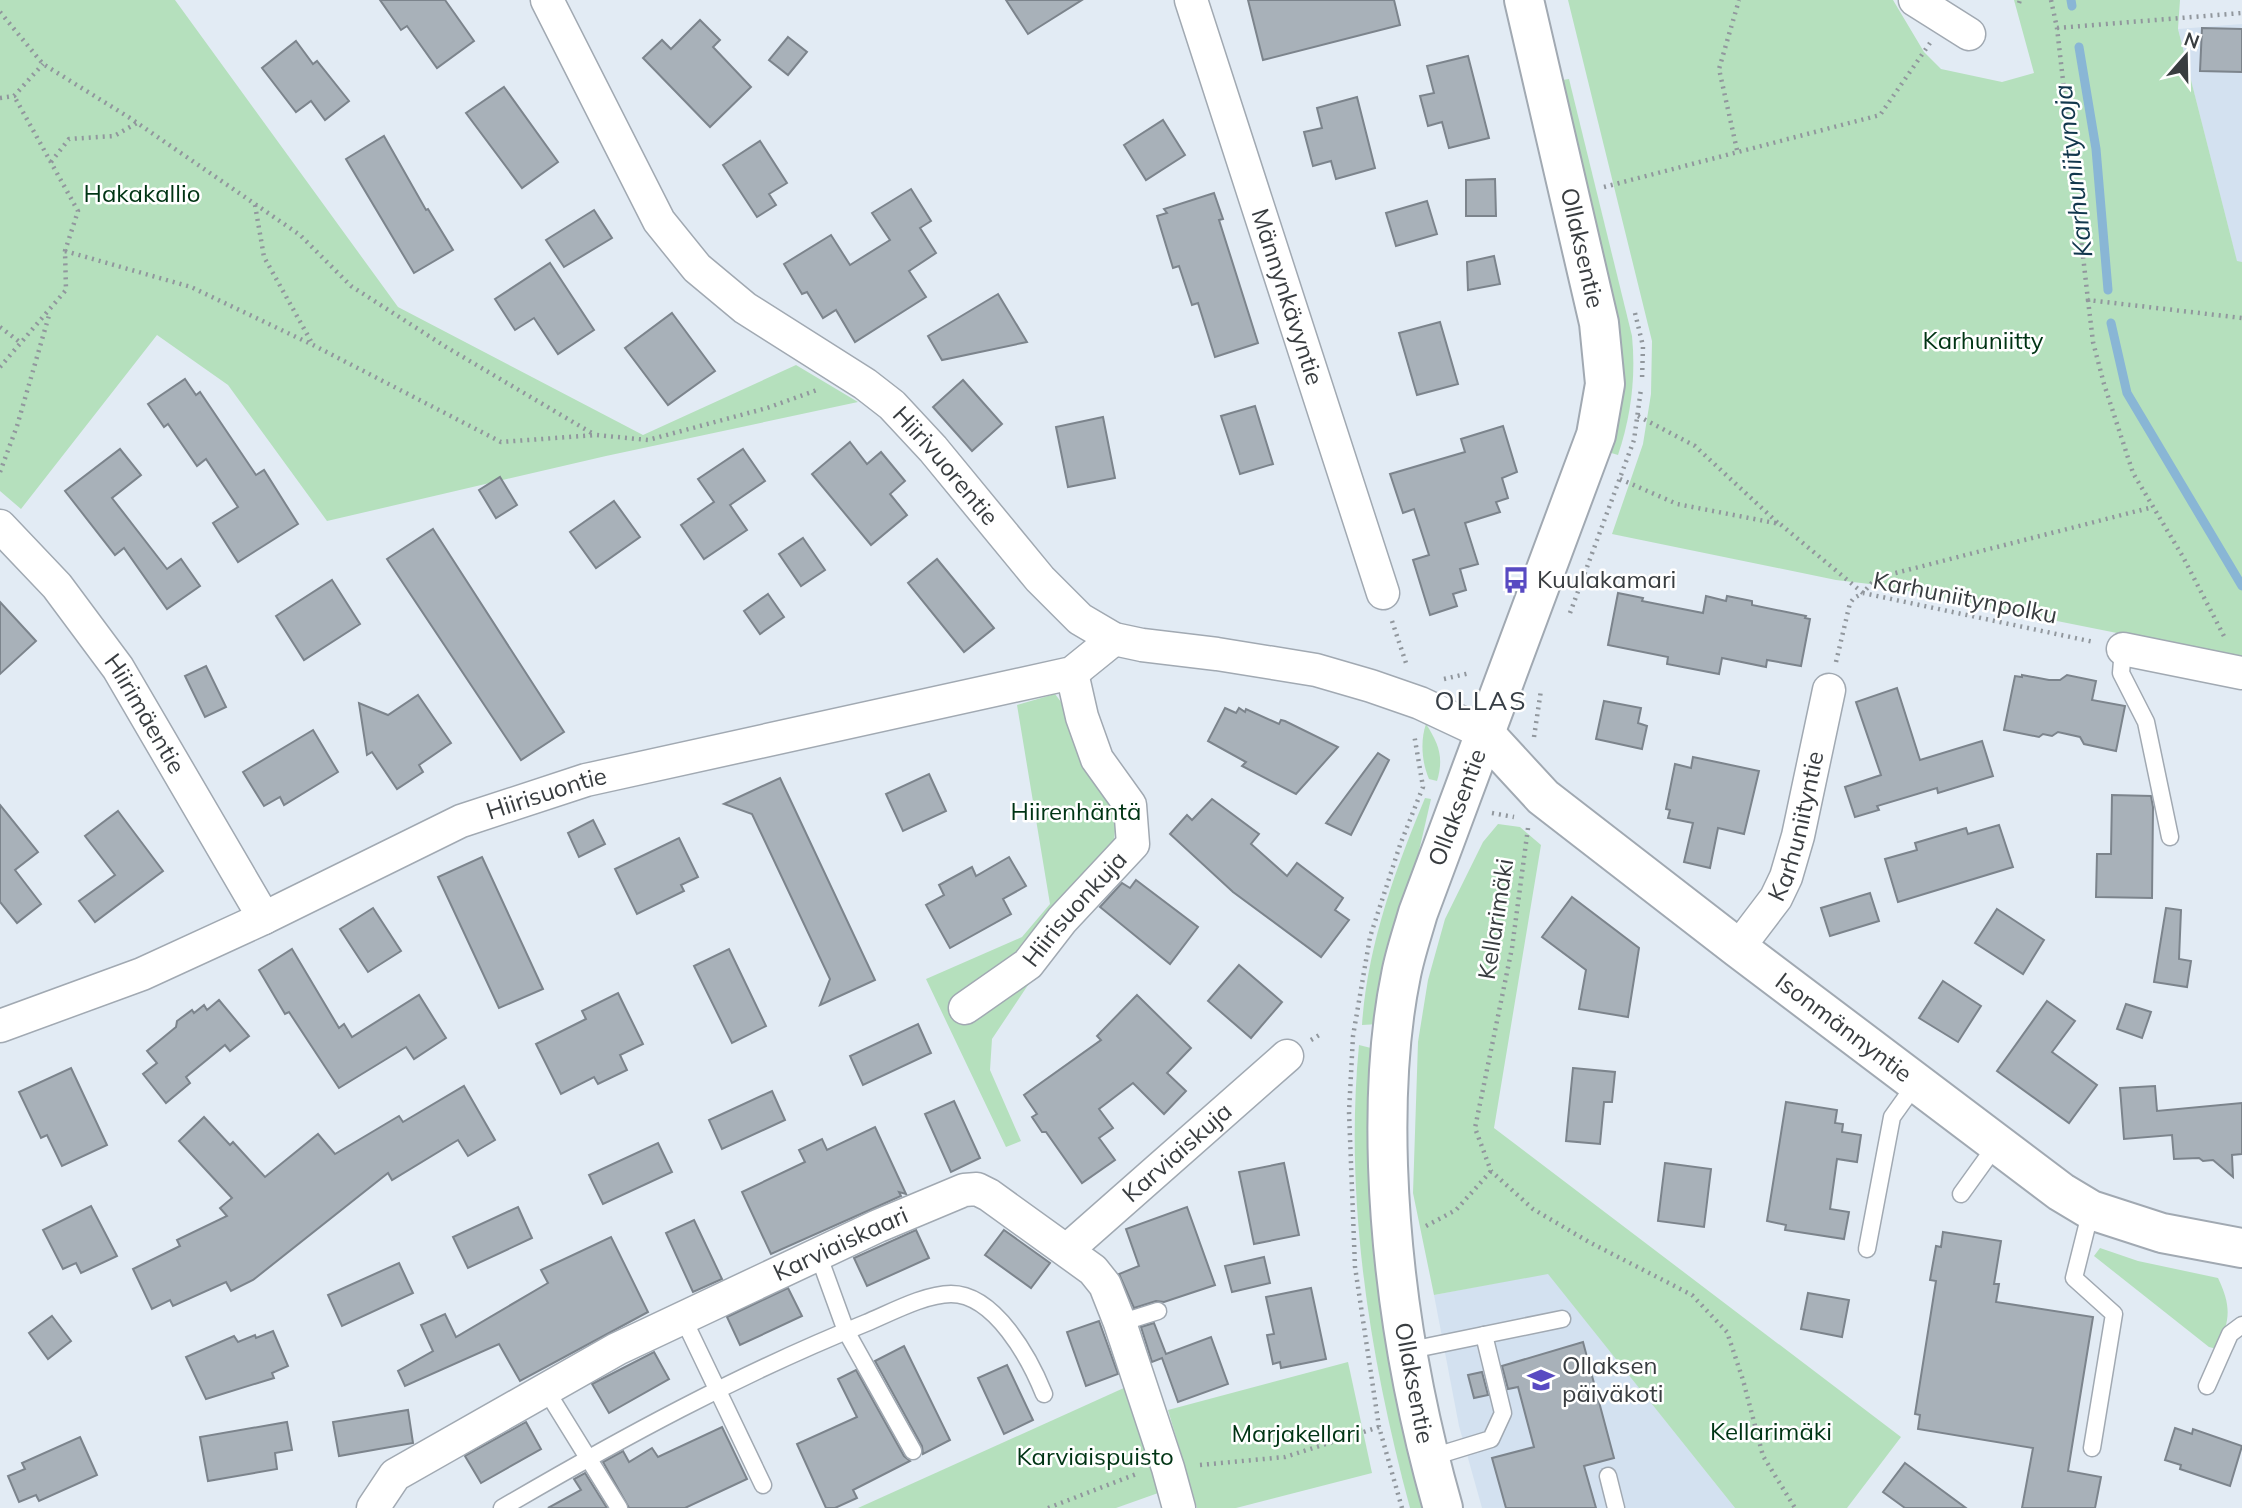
<svg xmlns="http://www.w3.org/2000/svg" width="2242" height="1508" viewBox="0 0 2242 1508" font-family="Mulish,sans-serif">
<style>
.built{fill:#d3e1f0}
.green{fill:#b5e0bd}
.lines{fill:none;stroke-linecap:round;stroke-linejoin:round}
.stream{stroke:#89b6d5;stroke-width:9}
.building{fill:#a8b1b9;stroke:#7c848c;stroke-width:2}
.service-casing{stroke:#a1a9b2;stroke-width:19}
.minor-casing{stroke:#a1a9b2;stroke-width:35}
.tertiary-casing{stroke:#a1a9b2;stroke-width:42}
.path{stroke:#91979d;stroke-width:4.5;stroke-dasharray:2 5;stroke-linecap:butt}
.service{stroke:#fff;stroke-width:16}
.minor{stroke:#fff;stroke-width:32}
.tertiary{stroke:#fff;stroke-width:38}
.labels{text-anchor:middle;stroke-width:5;stroke-linejoin:round;paint-order:stroke}
.park-label{font-size:24px;fill:#003414;stroke:#fff}
.street-label{font-size:24px;fill:#393d40;stroke:#fff}
.poi-label{font-size:24px;fill:#393d40;stroke:#fff;text-anchor:start}
.water-label{font-size:26px;font-style:italic;fill:#11364c;stroke:#fff}
.neighbourhood-label{font-size:26px;letter-spacing:2px;fill:#383f46;stroke:#fff}
</style>
<rect width="100%" height="100%" fill="#e2ebf4"/>
<g class="built">
<polygon points="2242,24 2242,262 2237,262 2178,29"/>
<polygon points="1548,1273 1735,1508 1482,1508 1459,1426 1434,1295"/>
</g>
<g class="green">
<polygon points="0,0 175,0 398,307 643,435 796,365 858,402 606,456 327,521 228,385 157,335 21,509 0,491"/>
<polygon points="1568,0 1893,0 1924,52 1941,69 2002,82 2034,73 2014,0 2180,0 2178,29 2237,261 2242,262 2242,658 1878,585 1836,580 1612,534 1643,444 1651,394 1652,341"/>
<path d="M 1569,79 L 1632,336 C 1636,377 1631,416 1618,455 L 1608,452 L 1556,81 Z"/>
<polygon points="1055,694 1061,702 1076,743 1118,800 1110,881 1074,916 992,1039 990,1070 1021,1141 1006,1147 926,979 1022,937 1050,904 1017,705"/>
<path d="M 1426,724 C 1439,744 1444,758 1437,781 L 1429,779 C 1422,763 1420,741 1426,724 Z"/>
<path d="M 1425,798 L 1431,799 L 1379,1024 L 1362,1025 C 1367,947 1395,870 1425,798 Z"/>
<polygon points="1498,824 1520,827 1541,845 1494,1128 1901,1437 1847,1508 1735,1508 1548,1274 1434,1295 1413,1193 1418,1042 1428,980 1445,919 1483,842"/>
<path d="M 1359,1045 L 1375,1049 L 1429,1508 L 1410,1508 C 1370,1359 1344,1200 1359,1045 Z"/>
<path d="M 2100,1248 L 2138,1261 L 2218,1278 C 2232,1307 2230,1321 2217,1349 L 2209,1347 L 2094,1256 Z"/>
<polygon points="1348,1362 1372,1473 1236,1508 1197,1508 1168,1410"/>
<polygon points="1126,1387 1161,1492 1116,1508 858,1508"/>
</g>
<g class="lines">
<g class="stream">
<polyline points="2071,0 2072,6"/>
<polyline points="2079,47 2096,149 2108,290"/>
<polyline points="2111,323 2127,393 2242,586"/>
</g>
</g>
<g class="building">
<polygon points="380,0 445,0 474,41 437,68 407,26 401,30"/>
<polygon points="1006,0 1082,0 1028,34"/>
<polygon points="1248,0 1394,0 1400,25 1263,60"/>
<polygon points="700,20 720,40 713,47 751,87 710,127 643,58 662,40 671,49"/>
<polygon points="2202,28 2242,29 2242,72 2200,71"/>
<polygon points="788,37 807,52 788,75 769,60"/>
<polygon points="296,41 313,64 317,61 349,101 325,120 311,101 296,112 262,68"/>
<polygon points="1468,56 1489,138 1449,148 1442,122 1428,126 1420,96 1434,93 1427,66"/>
<polygon points="504,87 558,162 522,188 466,113"/>
<polygon points="1357,97 1375,168 1336,179 1331,161 1313,166 1304,132 1322,128 1317,108"/>
<polygon points="1163,120 1185,155 1146,180 1124,145"/>
<polygon points="384,136 426,210 428,209 453,250 414,273 346,159"/>
<polygon points="760,141 787,183 769,194 776,205 757,217 723,165"/>
<polygon points="1495,179 1496,216 1466,216 1466,180"/>
<polygon points="911,189 931,221 920,228 936,253 909,271 926,297 855,342 836,310 823,318 807,292 802,294 784,264 831,235 850,265 890,240 872,213"/>
<polygon points="1214,193 1223,219 1219,220 1258,343 1215,357 1198,303 1192,305 1179,266 1173,268 1157,216 1167,213 1164,209"/>
<polygon points="1427,201 1437,234 1396,246 1386,213"/>
<polygon points="594,210 612,238 564,267 546,240"/>
<polygon points="1494,256 1500,284 1468,290 1467,262"/>
<polygon points="550,263 594,330 558,354 534,318 515,330 495,299"/>
<polygon points="998,294 1027,342 942,360 928,336"/>
<polygon points="672,313 715,371 668,405 625,348"/>
<polygon points="1440,322 1458,384 1417,395 1399,333"/>
<polygon points="185,379 196,395 200,392 256,475 264,470 298,524 238,562 213,523 238,507 206,459 197,466 168,424 164,427 148,404"/>
<polygon points="963,380 1002,424 972,451 933,407"/>
<polygon points="1255,406 1273,464 1240,474 1221,416"/>
<polygon points="1103,417 1115,478 1068,487 1056,427"/>
<polygon points="1503,426 1517,472 1502,478 1508,498 1496,502 1500,512 1465,523 1478,564 1460,569 1466,590 1453,594 1457,606 1430,615 1413,560 1429,555 1414,509 1403,513 1390,474 1465,452 1461,439"/>
<polygon points="850,442 867,464 881,452 905,481 890,494 907,515 871,545 812,474"/>
<polygon points="120,449 141,475 112,498 167,569 181,559 200,586 167,609 124,548 115,555 65,491"/>
<polygon points="743,449 765,481 730,505 747,530 704,559 681,525 714,502 698,479"/>
<polygon points="500,477 517,505 496,518 479,490"/>
<polygon points="614,501 640,537 596,568 570,532"/>
<polygon points="433,529 564,732 521,760 387,559"/>
<polygon points="803,538 825,570 801,586 779,554"/>
<polygon points="937,559 994,628 964,652 908,583"/>
<polygon points="332,580 360,624 304,660 276,616"/>
<polygon points="1618,593 1643,598 1642,601 1703,613 1706,596 1726,601 1727,596 1752,601 1752,605 1806,616 1805,618 1810,619 1801,666 1767,660 1766,667 1722,658 1719,674 1667,664 1668,657 1608,645"/>
<polygon points="768,594 784,617 760,634 744,611"/>
<polygon points="0,602 36,641 0,674"/>
<polygon points="206,666 226,707 205,717 185,676"/>
<polygon points="2022,675 2049,680 2060,680 2067,675 2096,681 2092,700 2125,706 2116,751 2084,744 2080,737 2058,732 2052,736 2043,734 2039,737 2004,730 2015,676 2022,677"/>
<polygon points="1897,688 1920,760 1982,741 1993,776 1938,793 1937,788 1877,806 1879,810 1855,817 1845,787 1881,775 1856,702"/>
<polygon points="418,695 451,743 419,765 423,772 397,789 372,752 367,755 359,703 388,715"/>
<polygon points="1604,701 1641,708 1638,723 1647,726 1642,749 1596,739"/>
<polygon points="1225,708 1236,713 1239,708 1245,712 1246,709 1279,724 1281,720 1285,721 1338,747 1296,794 1242,766 1246,762 1208,741"/>
<polygon points="313,730 338,772 284,805 280,797 264,806 243,772"/>
<polygon points="1378,753 1389,760 1351,835 1326,823"/>
<polygon points="1693,757 1759,771 1744,834 1718,828 1710,868 1684,862 1693,823 1668,818 1670,810 1666,809 1675,764 1691,768"/>
<polygon points="929,774 946,811 903,831 886,794"/>
<polygon points="780,778 875,980 820,1005 830,979 752,814 724,804"/>
<polygon points="2112,795 2151,796 2153,807 2152,898 2096,897 2097,854 2111,854"/>
<polygon points="1212,799 1259,834 1251,844 1287,876 1297,863 1343,898 1335,910 1349,920 1321,957 1233,892 1170,834 1187,815 1192,820"/>
<polygon points="0,805 38,852 15,870 41,904 17,923 0,902"/>
<polygon points="118,811 163,871 95,922 79,901 115,875 85,836"/>
<polygon points="593,820 605,844 579,857 568,833"/>
<polygon points="1999,825 2013,867 1898,902 1885,859 1917,850 1915,843 1966,828 1968,834"/>
<polygon points="679,838 698,877 681,885 684,891 637,914 615,869"/>
<polygon points="482,857 543,989 499,1008 438,877"/>
<polygon points="1009,857 1026,886 1003,899 1011,914 950,948 926,905 944,895 939,885 972,867 976,876"/>
<polygon points="1136,880 1198,927 1170,964 1100,907 1122,883 1130,888"/>
<polygon points="1870,893 1879,921 1830,936 1821,908"/>
<polygon points="1572,897 1639,948 1628,1017 1579,1009 1586,970 1542,937"/>
<polygon points="373,908 401,951 368,972 340,929"/>
<polygon points="2166,908 2181,910 2179,959 2191,961 2187,987 2154,982"/>
<polygon points="1997,909 2044,940 2023,974 1975,943"/>
<polygon points="292,949 339,1028 344,1024 352,1037 419,995 446,1038 414,1059 406,1047 339,1088 289,1012 285,1014 259,970"/>
<polygon points="729,949 766,1026 732,1043 694,966"/>
<polygon points="1239,965 1282,1002 1251,1038 1208,1001"/>
<polygon points="1943,981 1981,1006 1958,1042 1919,1018"/>
<polygon points="618,993 643,1044 620,1055 627,1070 598,1084 594,1077 561,1094 536,1044 586,1019 582,1011"/>
<polygon points="1137,995 1191,1048 1167,1073 1186,1091 1164,1114 1133,1083 1099,1109 1113,1128 1099,1138 1115,1160 1082,1183 1046,1132 1042,1132 1032,1117 1037,1114 1024,1095 1101,1040 1097,1036"/>
<polygon points="219,1000 249,1036 230,1051 225,1045 186,1077 190,1083 166,1103 143,1074 157,1063 147,1051 176,1027 177,1021 192,1010 194,1013 204,1005 207,1010"/>
<polygon points="2047,1001 2075,1021 2052,1052 2097,1085 2069,1123 1997,1071"/>
<polygon points="2126,1004 2151,1012 2142,1038 2117,1029"/>
<polygon points="918,1024 931,1053 863,1085 850,1056"/>
<polygon points="71,1068 107,1145 62,1166 47,1135 41,1138 19,1092"/>
<polygon points="1573,1068 1615,1072 1612,1102 1604,1102 1600,1144 1566,1141"/>
<polygon points="464,1086 495,1140 468,1156 458,1140 392,1180 388,1173 253,1280 231,1291 226,1282 173,1306 170,1300 152,1309 133,1269 180,1246 177,1240 227,1216 220,1208 232,1198 179,1141 204,1117 230,1145 233,1142 265,1177 318,1134 335,1154 399,1116 403,1122"/>
<polygon points="2155,1086 2157,1111 2242,1103 2242,1154 2232,1155 2233,1177 2213,1160 2203,1161 2199,1158 2174,1159 2172,1135 2124,1139 2120,1088"/>
<polygon points="772,1091 785,1120 722,1149 709,1120"/>
<polygon points="954,1101 980,1158 951,1172 925,1114"/>
<polygon points="1786,1102 1837,1110 1835,1123 1843,1124 1842,1132 1861,1135 1857,1162 1837,1159 1830,1209 1849,1212 1844,1239 1785,1230 1786,1225 1767,1221"/>
<polygon points="875,1127 906,1194 899,1192 901,1196 771,1254 742,1192 805,1162 799,1150 822,1139 827,1150"/>
<polygon points="658,1143 672,1172 603,1204 589,1175"/>
<polygon points="1284,1163 1299,1235 1254,1244 1239,1172"/>
<polygon points="1665,1163 1711,1169 1704,1227 1658,1221"/>
<polygon points="91,1206 117,1256 81,1273 76,1263 63,1269 43,1230"/>
<polygon points="518,1207 532,1238 468,1268 453,1237"/>
<polygon points="1187,1207 1215,1285 1164,1302 1156,1301 1134,1308 1119,1274 1139,1266 1126,1229"/>
<polygon points="694,1220 722,1279 693,1292 666,1233"/>
<polygon points="916,1230 929,1258 867,1286 854,1258"/>
<polygon points="1004,1230 1050,1263 1031,1288 985,1255"/>
<polygon points="1943,1232 2001,1241 1994,1284 1999,1284 1996,1302 2093,1317 2068,1471 2101,1477 2095,1508 2022,1508 2033,1448 1918,1429 1920,1415 1915,1414 1936,1281 1930,1280 1936,1246 1941,1247"/>
<polygon points="611,1237 648,1312 520,1381 499,1344 405,1386 398,1371 433,1351 421,1325 445,1314 456,1337 548,1283 541,1270"/>
<polygon points="1264,1257 1270,1283 1232,1292 1225,1266"/>
<polygon points="399,1263 413,1293 342,1326 328,1295"/>
<polygon points="788,1288 802,1316 740,1345 727,1317"/>
<polygon points="1311,1288 1326,1359 1281,1368 1280,1362 1273,1364 1267,1335 1274,1334 1266,1297"/>
<polygon points="1808,1293 1849,1300 1842,1337 1801,1329"/>
<polygon points="52,1316 71,1341 48,1359 29,1333"/>
<polygon points="1099,1321 1118,1374 1086,1386 1067,1332"/>
<polygon points="1154,1323 1166,1354 1211,1337 1228,1384 1178,1402 1162,1358 1152,1362 1141,1327"/>
<polygon points="273,1331 288,1366 272,1373 274,1378 206,1399 186,1357 234,1336 238,1342 255,1335 256,1338"/>
<polygon points="1583,1342 1614,1458 1584,1466 1596,1508 1506,1508 1492,1458 1534,1447 1518,1387 1508,1389 1502,1366"/>
<polygon points="904,1346 950,1440 923,1454 922,1446 875,1361"/>
<polygon points="654,1352 669,1379 609,1413 592,1384"/>
<polygon points="1007,1365 1033,1420 1004,1434 978,1378"/>
<polygon points="856,1370 904,1456 910,1461 853,1490 857,1498 835,1508 826,1508 797,1444 857,1417 838,1379"/>
<polygon points="1482,1372 1488,1395 1474,1398 1468,1375"/>
<polygon points="408,1410 413,1443 339,1456 333,1422"/>
<polygon points="287,1422 292,1450 275,1453 277,1469 208,1481 200,1437"/>
<polygon points="526,1422 541,1449 481,1483 465,1456"/>
<polygon points="722,1427 747,1479 685,1508 629,1508 603,1462 623,1451 629,1462 652,1448 658,1457"/>
<polygon points="2175,1428 2192,1434 2193,1429 2242,1446 2230,1486 2180,1469 2181,1465 2165,1460"/>
<polygon points="80,1437 97,1475 39,1501 36,1495 19,1502 8,1476 25,1469 22,1463"/>
<polygon points="1905,1463 1966,1508 1905,1508 1883,1492"/>
<polygon points="585,1473 607,1508 548,1508 581,1490 574,1479"/>
</g>
<g class="lines">
<defs>
<g id="service">
<polyline points="2123,649 2121,673 2146,722 2170,837"/>
<polyline points="1961,1194 1997,1144"/>
<polyline points="2091,1210 2074,1278 2114,1314 2092,1448"/>
<polyline points="1867,1249 1892,1117 1917,1082"/>
<polyline points="818,1254 846,1331 913,1451"/>
<polyline points="683,1318 763,1485"/>
<polyline points="1120,1323 1158,1311"/>
<polyline points="1406,1351 1562,1319"/>
<polyline points="2207,1386 2230,1334 2242,1325"/>
<polyline points="546,1390 619,1508"/>
<polyline points="1429,1458 1491,1439 1503,1413 1484,1335"/>
<polyline points="1608,1476 1616,1508"/>
<path d="M 502,1508 C 620,1439 739,1374 866,1323 C 890,1313 925,1294 951,1294 C 995,1294 1030,1359 1044,1394"/>
</g>
<g id="minor">
<path id="s1" d="M 547,0 L 659,221 L 697,268 L 745,308 L 865,384 L 892,405 L 933,449 L 1040,579 L 1080,619 L 1114,639 L 1142,645 L 1217,654 L 1316,670 L 1371,686 L 1420,703 L 1484,733"/>
<path id="s2" d="M 1191,0 L 1383,593"/>
<polyline points="1915,0 1969,34"/>
<path id="s3" d="M 0,526 L 57,586 L 118,668 L 264,918"/>
<polyline points="2123,649 2242,673"/>
<path id="s4" d="M 1738,948 L 1776,898 L 1786,877 L 1798,836 L 1829,690"/>
<path id="s5" d="M 965,1008 L 1028,964 L 1062,920 L 1133,844 L 1130,805 L 1097,759 L 1082,717 L 1072,673"/>
<path id="s6" d="M 0,1026 L 142,974 L 264,918 L 461,821 L 586,780 L 1072,673 L 1114,639"/>
<path id="s7" d="M 1067,1250 L 1287,1056"/>
<path id="s8" d="M 373,1508 L 395,1475 L 617,1349 L 878,1226 L 964,1190 L 977,1189 L 989,1195 L 1093,1270 L 1105,1285 L 1120,1323 L 1168,1468 L 1179,1508"/>
</g>
<g id="tertiary">
<path id="s9" d="M 1484,733 L 1543,797 L 1738,948 L 2061,1192 L 2091,1210 L 2162,1233 L 2242,1248"/>
<path id="s10" d="M 1443,1508 C 1411,1396 1392,1283 1388,1166 C 1386,1103 1388,1038 1401,975 C 1405,954 1412,934 1418,913 L 1596,435 L 1605,384 L 1599,323 L 1524,0"/>
</g>
</defs>
<use href="#service" class="service-casing"/>
<use href="#minor" class="minor-casing"/>
<use href="#tertiary" class="tertiary-casing"/>
<g class="path">
<polyline points="2051,0 2057,28 2088,300 2242,318"/>
<polyline points="2019,3 2020,0"/>
<polyline points="0,12 43,64 130,118 300,235 351,286 446,347 595,435"/>
<polyline points="2057,28 2242,13"/>
<polyline points="0,98 14,96 43,64"/>
<polyline points="1737,150 1719,69 1739,0"/>
<polyline points="51,162 69,139 114,136 137,123"/>
<polyline points="1604,187 1880,115 1930,43"/>
<polyline points="255,205 264,257 312,343"/>
<polyline points="65,251 191,287 313,345 501,442 596,435 648,440 767,408 817,390"/>
<polyline points="2088,300 2093,342 2104,384 2133,473 2183,557 2226,640"/>
<polyline points="1635,313 1643,346 1642,380"/>
<polyline points="0,327 21,343"/>
<polyline points="0,367 66,290 65,251 78,211 14,96"/>
<polyline points="1638,416 1695,446 1779,524"/>
<polyline points="0,472 17,426 50,312"/>
<polyline points="1620,479 1677,504 1780,524 1863,593 1876,578 2153,507"/>
<polyline points="1570,613 1634,440 1641,389"/>
<polyline points="1392,621 1407,666"/>
<polyline points="1836,662 1850,603 1854,598 1863,593 2094,642"/>
<polyline points="1444,679 1470,673"/>
<polyline points="1534,737 1541,690"/>
<polyline points="1492,813 1514,817"/>
<polyline points="1528,828 1512,948 1475,1128 1491,1171 1533,1209 1589,1242 1692,1295 1727,1332 1743,1380 1763,1456 1795,1508"/>
<polyline points="1311,1040 1321,1034"/>
<polyline points="1426,1226 1456,1210 1491,1171"/>
<polyline points="1200,1465 1285,1457 1379,1427"/>
<polyline points="1048,1508 1139,1473"/>
<polyline points="1402,1508 1379,1427 1355,1267 1349,1112 1353,1036 1370,937 1400,845 1423,787 1414,734"/>
</g>
<use href="#service" class="service"/>
<use href="#minor" class="minor"/>
<use href="#tertiary" class="tertiary"/>
</g>
<defs>
<symbol id="bus-bare" viewBox="-9 -9 18 18"><path d="M-5-6H5V4H4V6H2V4H-2V6H-4V4H-5ZM-3.5-4V0h7V-4ZM-3.5 1.2v1.5H-2V1.2ZM2 1.2v1.5H3.5V1.2Z" fill="#584ac2" stroke="#fff" stroke-width="2.5" paint-order="stroke"/></symbol>
<symbol id="school-bare" viewBox="-9 -9 18 18"><path d="M0-5L7-2L0 1L-7-2ZM-4 1L0 2.5L4 1V4Q0 6-4 4Z" fill="#584ac2" stroke="#fff" stroke-width="2.5" paint-order="stroke"/></symbol>
</defs>
<g fill-rule="evenodd">
<use href="#bus-bare" x="1497" y="561" width="38" height="38"/>
<use href="#school-bare" x="1522" y="1361" width="38" height="38"/>
</g>
<g class="labels">
<g class="park-label">
<text x="142" y="202">Hakakallio</text>
<text x="1983" y="349">Karhuniitty</text>
<text x="1076" y="820">Hiirenhäntä</text>
<text x="1771" y="1440">Kellarimäki</text>
<text x="1296" y="1442">Marjakellari</text>
<text x="1095" y="1465">Karviaispuisto</text>
</g>
<g class="street-label">
<text transform="translate(1582 248) rotate(77)" y="8">Ollaksentie</text>
<text dy="8" stroke="none"><textPath href="#s2" startOffset="312">Männynkävyntie</textPath></text>
<text dy="8" stroke="none"><textPath href="#s1" startOffset="628">Hiirivuorentie</textPath></text>
<text transform="translate(1965 598) rotate(11)" y="8">Karhuniitynpolku</text>
<text dy="8" stroke="none"><textPath href="#s3" startOffset="238">Hiirimäentie</textPath></text>
<text dy="8" stroke="none"><textPath href="#s6" startOffset="595">Hiirisuontie</textPath></text>
<text dy="8" stroke="none"><textPath href="#s10" startOffset="716">Ollaksentie</textPath></text>
<text dy="8" stroke="none"><textPath href="#s4" startOffset="138">Karhuniityntie</textPath></text>
<text dy="8" stroke="none"><textPath href="#s5" startOffset="149">Hiirisuonkuja</textPath></text>
<text transform="translate(1496 919) rotate(-81)" y="8">Kellarimäki</text>
<text dy="8" stroke="none"><textPath href="#s9" startOffset="466">Isonmännyntie</textPath></text>
<text dy="8" stroke="none"><textPath href="#s7" startOffset="147">Karviaiskuja</textPath></text>
<text dy="8" stroke="none"><textPath href="#s8" startOffset="542">Karviaiskaari</textPath></text>
<text transform="translate(1414 1383) rotate(79)" y="8">Ollaksentie</text>
</g>
<g class="poi-label">
<text x="1537" y="588">Kuulakamari</text>
<text x="1562" y="1374">Ollaksen<tspan x="1562" dy="28">päiväkoti</tspan></text>
</g>
<g class="water-label">
<text transform="translate(2073 171) rotate(-97)" y="9">Karhuniitynoja</text>
</g>
<g class="neighbourhood-label">
<text x="1481" y="710">OLLAS</text>
</g>
</g>
<g transform="translate(2186 56) rotate(20)" stroke="#ffffff" stroke-width="5" paint-order="stroke">
<path d="M0-5L12 26L0 18L-12 26Z" fill="#393d40"/>
<text y="-10" font-size="19" font-weight="bold" text-anchor="middle" fill="#393d40">N</text>
</g>
</svg>
